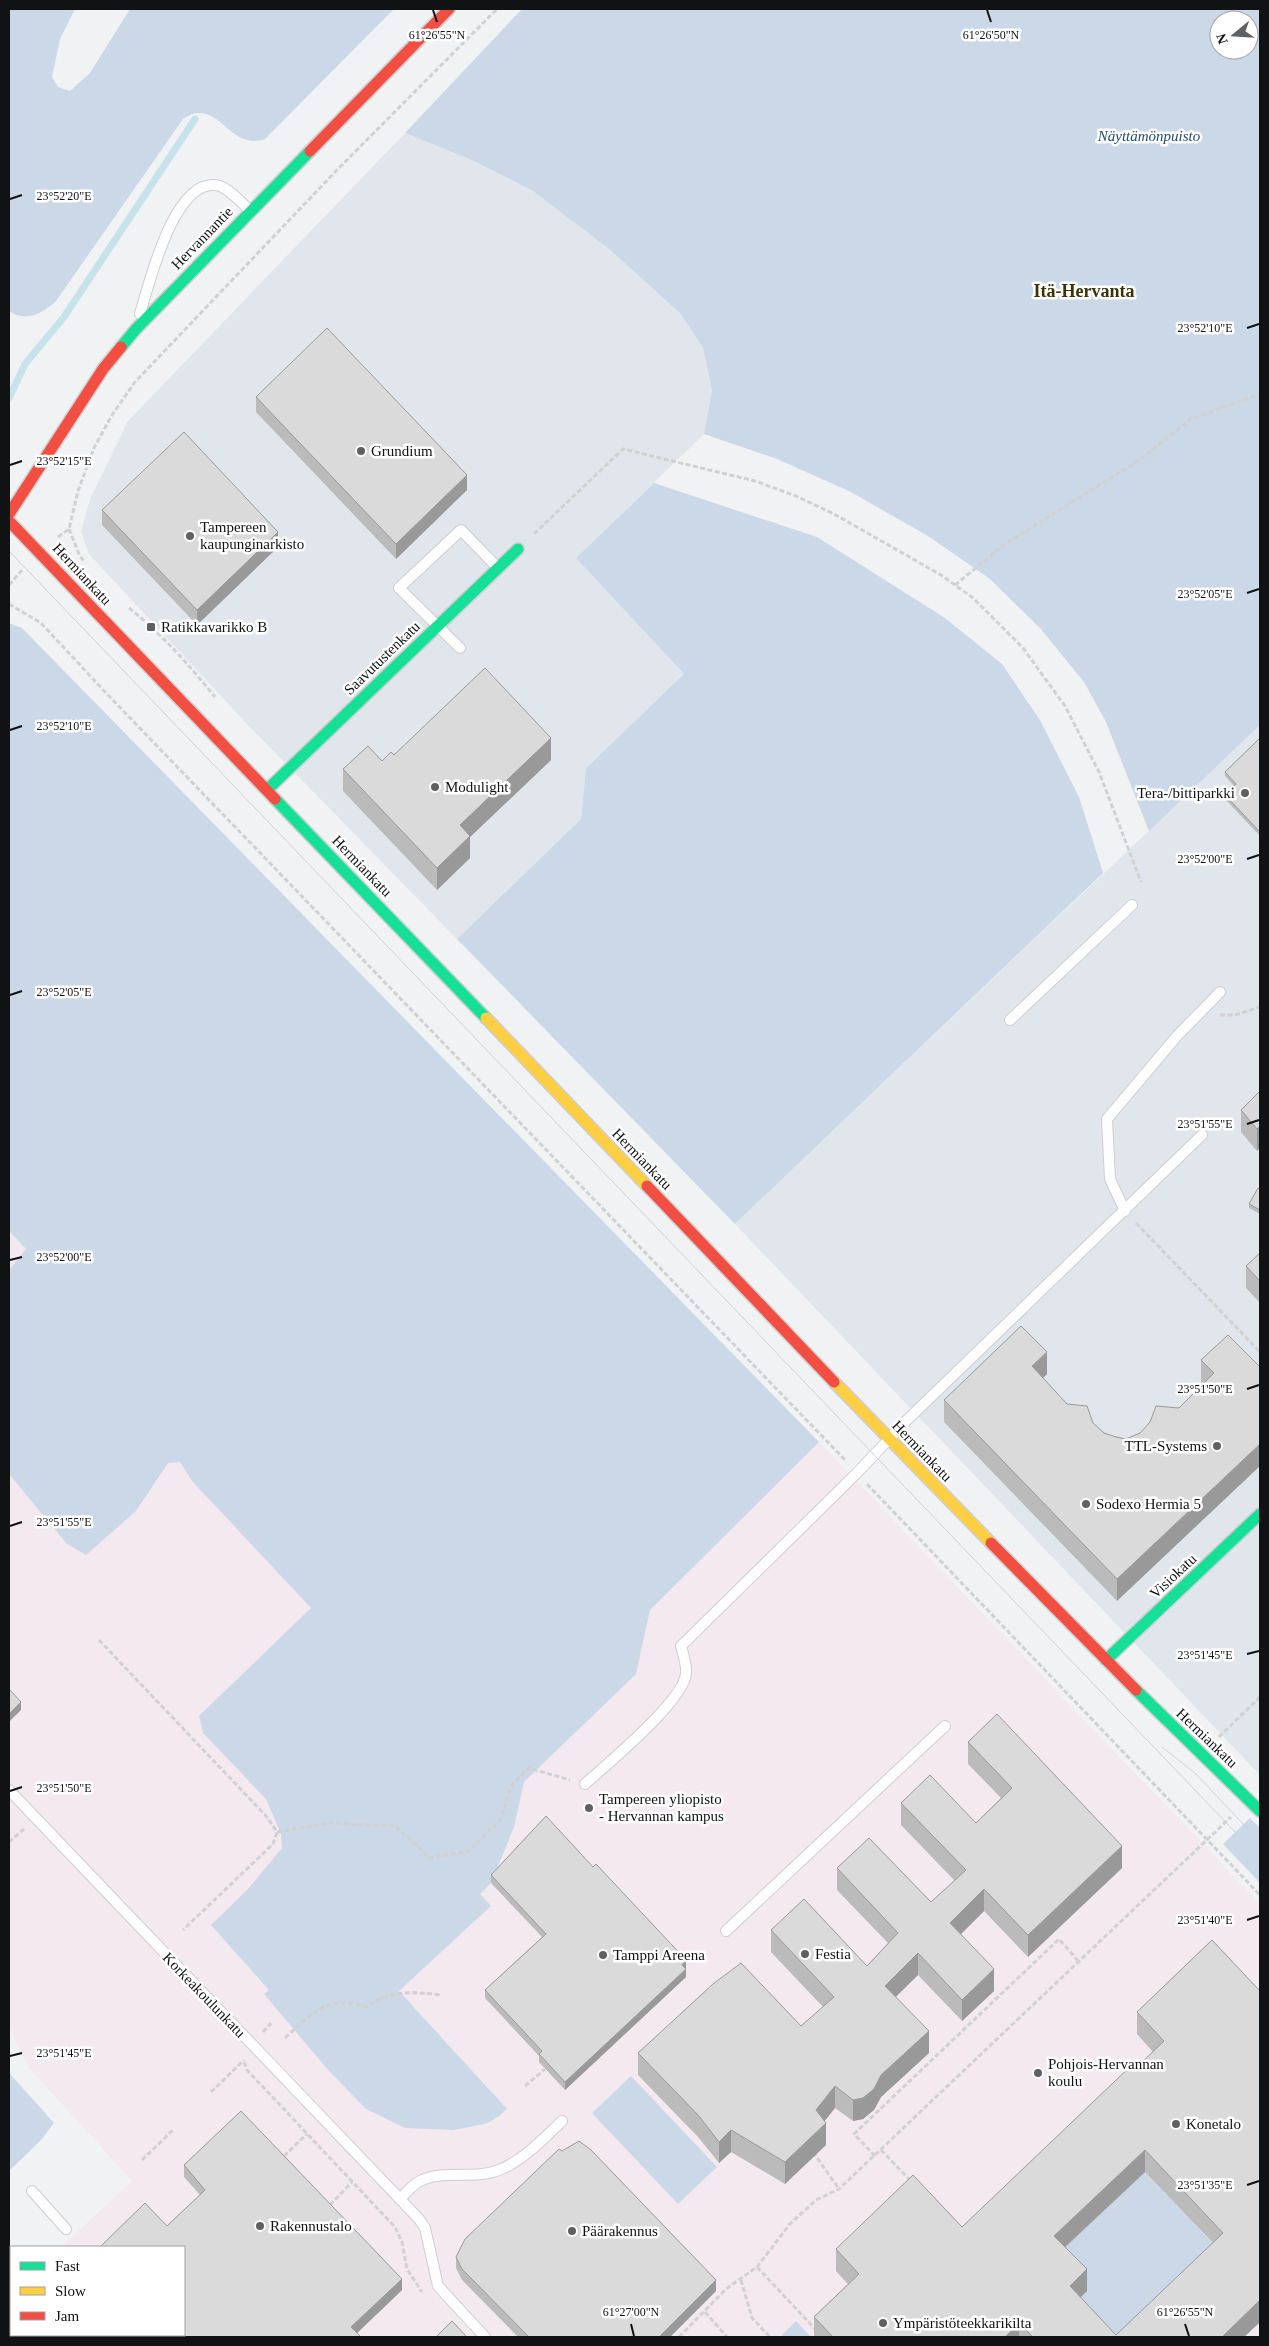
<svg xmlns="http://www.w3.org/2000/svg" width="1269" height="2346" viewBox="0 0 1269 2346" font-family="'Times New Roman',serif">
<style>
.built{fill:#e1e6ec}
.education{fill:#f5e9f0}
.green{fill:#cbd8e8;fill-rule:evenodd}
.lines{fill:none;stroke-linecap:round;stroke-linejoin:round}
.stream{stroke:#c6e3ec;stroke-width:7}
.lane-casing{stroke:#ceced0;stroke-width:12}
.fast-casing{stroke:#ceced0;stroke-width:14}
.slow-casing{stroke:#ceced0;stroke-width:14}
.jam-casing{stroke:#ceced0;stroke-width:14}
.path{stroke:#d1d1d1;stroke-width:3;stroke-dasharray:5 2.5;stroke-linecap:butt}
.lane{stroke:#fdfdfd;stroke-width:10}
.fast{stroke:#16e098;stroke-width:11}
.slow{stroke:#ffcf43;stroke-width:11}
.jam{stroke:#f24e42;stroke-width:11}
.tram{stroke:#d3d3d4;stroke-width:1}
.wall{fill:#bbbbbc;fill-rule:evenodd}
.shaded-wall{fill:#999}
.building{fill:#dadadb;stroke:#999;fill-rule:evenodd}
.ticks{fill:none;stroke:#111213;stroke-width:2}
.poi-dot{fill:#5f6062;stroke:#fff;stroke-width:2}
.labels{text-anchor:middle;stroke-width:5;stroke-linejoin:round;paint-order:stroke}
.park-label{font-size:15px;font-style:italic;fill:#284a71;stroke:#fff}
.street-label{font-size:15px;fill:#111213;stroke:#fff}
.poi-label{font-size:15px;fill:#111213;stroke:#fff;text-anchor:start}
.quarter-label{font-size:18px;font-weight:bold;fill:#3a3308;stroke:#fff}
.ticks-label{font-size:12px;text-anchor:middle;fill:#111213;stroke:#fff;stroke-width:5;stroke-linejoin:round;paint-order:stroke}
</style>
<rect width="100%" height="100%" fill="#f1f2f4"/>
<g class="built">
<polygon points="405,133 474,161 533,191 609,249 680,313 703,348 712,390 704,434 576,558 684,674 586,768 581,819 457,939 246,723 89,554 81,531 90,499 128,421"/>
<polygon points="1260,725 1260,1775 735,1224"/>
</g>
<polygon class="education" points="9,1231 26,1249 636,1674 650,1610 819,1442 1260,1904 1260,2337 40,2337 37,2335 184,2335 184,2247 61,2247 132,2181 29,2068 16,2044 9,2023"/>
<g class="green">
<path d="M 9,9 L 75,9 L 60,39 L 52,77 L 58,87 L 70,91 L 90,73 L 130,9 L 394,9 L 265,139 C 234,150 223,111 197,113 C 192,113 187,117 183,119 L 56,301 C 43,313 26,323 9,311 Z"/>
<path d="M 522,9 L 1260,9 L 1260,725 L 1149,831 L 1106,722 L 1084,682 L 1040,628 L 990,579 L 928,536 L 849,491 L 777,459 L 704,434 L 712,390 L 703,348 L 680,313 L 609,249 L 533,191 L 474,161 L 405,133 ZM 1219,20 L 1249,20 L 1249,50 L 1219,50 Z"/>
<polygon points="654,483 817,537 945,618 1002,664 1040,720 1079,797 1103,873 735,1224 457,939 581,819 586,768 684,674 576,558"/>
<polygon points="9,623 22,628 819,1442 650,1610 636,1674 524,1782 514,1827 491,1883 480,1894 491,1906 399,1991 507,2109 499,2116 488,2123 475,2126 453,2130 405,2128 366,2109 329,2071 264,1994 269,1990 211,1925 248,1889 282,1848 281,1834 266,1799 203,1733 199,1716 311,1608 192,1481 180,1462 168,1463 136,1511 86,1555 67,1544 9,1474 9,1270 26,1249 9,1231"/>
<polygon points="1250,1818 1260,1828 1260,1883 1223,1844"/>
<polygon points="9,2070 11,2075 54,2123 41,2140 9,2171"/>
<polygon points="631,2076 717,2167 678,2204 592,2113"/>
<polygon points="1135,2161 1231,2263 1136,2337 1098,2337 1045,2248"/>
<polygon points="796,2321 811,2337 784,2337 782,2335"/>
</g>
<g class="lines">
<polyline class="stream" points="9,398 25,364 64,317 195,119"/>
<defs>
<g id="lane">
<path d="M 140,314 C 149,284 175,173 220,186 C 231,190 241,203 250,210"/>
<polyline points="460,648 399,588 461,530 498,568"/>
<polyline points="1010,1020 1132,905"/>
<polyline points="1125,1211 1110,1179 1107,1119 1177,1036 1220,992"/>
<path d="M 585,1784 C 607,1764 685,1700 686,1673 C 687,1665 683,1654 681,1646 L 857,1473 L 906,1421 L 1202,1135"/>
<polyline points="9,1790 419,2219 425,2228 438,2286 485,2337"/>
<polyline points="726,1931 945,1726"/>
<polyline points="32,2191 66,2229"/>
<path d="M 400,2199 C 406,2193 412,2185 420,2181 C 444,2169 474,2180 499,2170 C 524,2160 543,2139 562,2121"/>
</g>
<g id="fast">
<polyline points="121,347 136,329 310,151"/>
<polyline points="268,789 518,549"/>
<polyline points="275,799 486,1018"/>
<polyline points="1106,1660 1260,1514"/>
<polyline points="1136,1690 1260,1811"/>
</g>
<g id="slow">
<polyline points="486,1018 647,1186"/>
<polyline points="834,1382 991,1543"/>
</g>
<g id="jam">
<polyline points="310,151 449,9"/>
<polyline points="9,514 103,369 121,347"/>
<polyline points="9,521 275,799"/>
<polyline points="647,1186 834,1382"/>
<polyline points="991,1543 1136,1690"/>
</g>
</defs>
<use href="#lane" class="lane-casing"/>
<use href="#fast" class="fast-casing"/>
<use href="#slow" class="slow-casing"/>
<use href="#jam" class="jam-casing"/>
<g class="path">
<polyline points="69,529 79,554 85,563"/>
<polyline points="534,534 623,449 755,481 796,496 834,514 941,575 973,598 1023,648 1065,706 1099,772 1141,882"/>
<polyline points="58,537 69,529 78,491 94,448 112,415 135,382 336,171 497,9"/>
<polyline points="9,585 22,570"/>
<polyline points="955,585 1005,544 1138,461 1191,419 1260,394"/>
<polyline points="9,604 41,623 106,693 846,1461"/>
<path d="M 129,608 C 161,633 190,666 215,697"/>
<polyline points="1220,1015 1235,1015 1260,1007"/>
<polyline points="1136,1223 1260,1352"/>
<polyline points="867,1484 1260,1895"/>
<polyline points="99,1640 267,1817 277,1832 273,1844 183,1930"/>
<polyline points="1219,1737 1260,1697"/>
<polyline points="277,1832 329,1823 395,1826 430,1858 469,1851 501,1819 511,1786 529,1768 570,1780"/>
<polyline points="9,1842 25,1828"/>
<polyline points="263,2032 271,2023"/>
<path d="M 285,2038 C 310,2015 329,1993 366,2007 C 392,1989 413,1992 442,1995"/>
<polyline points="244,2062 247,2070 395,2227 402,2242 407,2269 422,2292"/>
<polyline points="525,2086 545,2069"/>
<polyline points="211,2092 244,2060"/>
<polyline points="881,2150 910,2180"/>
<polyline points="813,2152 839,2189"/>
<polyline points="284,2156 307,2134"/>
<polyline points="875,2156 854,2134 1059,1939 1080,1963"/>
<polyline points="142,2160 174,2129"/>
<polyline points="330,2205 352,2182"/>
<polyline points="757,2267 816,2330"/>
<polyline points="741,2280 752,2318 770,2337"/>
<polyline points="705,2312 727,2337"/>
<polyline points="51,2335 52,2337"/>
<polyline points="679,2337 726,2289 757,2267 790,2224 816,2200 839,2189 1231,1817"/>
</g>
<use href="#lane" class="lane"/>
<use href="#fast" class="fast"/>
<use href="#slow" class="slow"/>
<use href="#jam" class="jam"/>
<g class="tram">
<polyline points="9,551 1260,1858"/>
<polyline points="1162,1747 1195,1773 1260,1842"/>
</g>
</g>
<g class="wall">
<polygon points="256,397 467,490 396,559 256,412"/>
<polygon points="102,510 278,547 197,625 102,525"/>
<polygon points="1260,738 1260,836 1225,799 1225,795 1234,786 1225,776 1225,772"/>
<polygon points="394,755 551,760 470,837 470,858 437,890 343,791 343,769 382,761"/>
<polygon points="1260,1091 1257,1151 1241,1132 1241,1110"/>
<polygon points="1260,1189 1260,1214 1249,1208 1249,1204"/>
<polygon points="1260,1218 1260,1242 1259,1241 1259,1219"/>
<polygon points="1260,1253 1260,1303 1246,1288 1246,1266"/>
<polygon points="1201,1360 1260,1367 1117,1601 944,1422 944,1400 1047,1374 1043,1378 1067,1404 1093,1423 1104,1433 1116,1437 1126,1439 1140,1433 1179,1408 1203,1384 1201,1382"/>
<polygon points="968,1742 1122,1868 1028,1957 984,1911 961,1934 994,1991 962,2021 918,1975 896,1997 929,2053 881,2097 874,2110 863,2119 853,2121 835,2108 824,2121 826,2145 785,2184 731,2152 719,2163 699,2138 638,2075 638,2053 801,2026 823,2007 771,1952 771,1930 867,1966 888,1943 837,1890 837,1868 931,1902 955,1881 901,1825 901,1803 976,1823 1001,1798 968,1764"/>
<polygon points="491,1875 686,1968 685,1969 686,1977 565,2090 539,2062 539,2056 485,1998 485,1990 542,1937 491,1883"/>
<path d="M 1212,1940 L 1260,2322 L 1244,2337 L 814,2337 L 814,2317 L 848,2284 L 836,2271 L 836,2249 L 962,2227 L 1153,2052 L 1137,2034 L 1137,2012 ZM 1145,2172 L 1213,2243 L 1116,2335 L 1081,2297 L 1087,2291 L 1066,2247 Z"/>
<polygon points="184,2165 402,2290 357,2333 361,2337 56,2337 54,2335 184,2335 167,2226 200,2195 184,2177"/>
<polygon points="456,2257 716,2291 670,2337 518,2337 462,2280 456,2268"/>
</g>
<g class="shaded-wall">
<polygon points="467,475 467,490 396,559 396,544"/>
<polygon points="278,532 278,547 197,625 197,610"/>
<polygon points="551,738 551,760 470,837 470,858 437,890 437,868 460,825"/>
<polygon points="1260,1126 1260,1148 1257,1151 1257,1129"/>
<polygon points="1047,1352 1047,1374 1032,1388 1032,1366"/>
<polygon points="1260,1444 1260,1466 1117,1601 1117,1579"/>
<polygon points="21,1702 21,1710 9,1722 9,1714"/>
<polygon points="1122,1846 1122,1868 1028,1957 1028,1935"/>
<polygon points="984,1889 984,1911 950,1945 950,1923"/>
<polygon points="918,1953 918,1975 885,2007 885,1986"/>
<polygon points="686,1960 686,1968 682,1972 682,1965"/>
<polygon points="686,1969 686,1977 565,2090 565,2082"/>
<polygon points="994,1969 994,1991 962,2021 962,2000"/>
<polygon points="929,2031 929,2053 881,2097 874,2110 863,2119 853,2121 853,2100 881,2075"/>
<polygon points="835,2086 835,2108 816,2132 816,2110"/>
<polygon points="826,2123 826,2145 785,2184 785,2162"/>
<polygon points="731,2130 731,2152 719,2163 719,2142"/>
<polygon points="1145,2150 1145,2172 1054,2257 1054,2236"/>
<polygon points="1087,2269 1087,2291 1070,2308 1070,2286"/>
<polygon points="402,2279 402,2290 353,2337 351,2327"/>
<polygon points="716,2280 716,2291 670,2337 659,2337"/>
<polygon points="1260,2300 1260,2322 1244,2337 1222,2337"/>
<polygon points="1019,2323 1019,2337 1005,2337"/>
</g>
<g class="building">
<polygon points="327,328 467,475 396,544 256,397"/>
<polygon points="184,432 278,532 197,610 102,510"/>
<polygon points="485,668 551,738 460,825 470,836 437,868 343,769 368,746 382,761 391,752 394,755"/>
<polygon points="1260,738 1260,832 1225,795 1236,784 1225,772"/>
<polygon points="1260,1091 1260,1126 1257,1129 1241,1110"/>
<polygon points="1258,1188 1260,1189 1260,1210 1249,1204"/>
<polygon points="1260,1253 1260,1281 1246,1266"/>
<polygon points="1021,1326 1047,1352 1032,1366 1067,1404 1087,1406 1093,1423 1104,1433 1116,1437 1126,1439 1140,1433 1150,1422 1156,1406 1179,1408 1214,1373 1201,1360 1228,1335 1260,1367 1260,1444 1117,1579 944,1400"/>
<polygon points="9,1689 21,1702 9,1714"/>
<polygon points="997,1714 1122,1846 1028,1935 984,1889 950,1923 994,1969 962,2000 918,1953 885,1986 929,2031 881,2075 874,2089 863,2098 853,2100 835,2086 816,2110 826,2123 785,2162 731,2130 719,2142 699,2116 638,2053 713,1984 741,1963 801,2026 834,1997 771,1930 804,1899 867,1966 898,1933 837,1868 869,1838 931,1902 966,1870 901,1803 930,1775 976,1823 1012,1788 968,1742"/>
<polygon points="546,1816 593,1867 596,1864 686,1960 682,1965 686,1969 565,2082 539,2054 542,2051 485,1990 546,1934 491,1875"/>
<path d="M 1212,1940 L 1260,1991 L 1260,2300 L 1222,2337 L 1033,2337 L 1019,2323 L 1005,2337 L 833,2337 L 814,2317 L 859,2274 L 836,2249 L 913,2175 L 962,2227 L 1136,2061 L 1139,2065 L 1164,2041 L 1137,2012 ZM 1145,2150 L 1223,2233 L 1116,2335 L 1070,2286 L 1087,2269 L 1054,2236 Z"/>
<polygon points="241,2111 402,2279 351,2327 361,2337 76,2337 74,2335 184,2335 184,2247 100,2247 145,2203 167,2226 205,2190 184,2165"/>
<polygon points="579,2141 591,2150 716,2280 659,2337 529,2337 462,2269 456,2257 465,2239 559,2149 562,2151"/>
<polygon points="452,2321 466,2336 465,2337 436,2337"/>
<polygon points="65,2335 73,2335 71,2337 67,2337"/>
</g>
<path class="ticks" d="M 433,10 L 437,22M 987,10 L 991,22M 10,199 L 22,195M 1247,328 L 1259,324M 10,465 L 22,461M 1247,593 L 1259,589M 10,730 L 22,726M 1247,859 L 1259,855M 10,995 L 22,991M 1247,1124 L 1259,1120M 10,1260 L 22,1257M 1247,1389 L 1259,1385M 10,1526 L 22,1522M 1247,1654 L 1259,1651M 10,1791 L 22,1787M 1247,1920 L 1259,1916M 10,2056 L 22,2053M 1247,2185 L 1259,2181M 631,2324 L 634,2336M 1185,2324 L 1189,2336"/>
<g class="poi-dot">
<circle cx="361" cy="451" r="5"/>
<circle cx="190" cy="536" r="5"/>
<rect x="146" y="622" width="10" height="10" rx="2.5"/>
<circle cx="435" cy="787" r="5"/>
<circle cx="1245" cy="793" r="5"/>
<circle cx="1217" cy="1446" r="5"/>
<circle cx="1086" cy="1504" r="5"/>
<circle cx="589" cy="1808" r="5"/>
<circle cx="805" cy="1954" r="5"/>
<circle cx="603" cy="1955" r="5"/>
<circle cx="1038" cy="2073" r="5"/>
<circle cx="1176" cy="2124" r="5"/>
<circle cx="260" cy="2226" r="5"/>
<circle cx="572" cy="2231" r="5"/>
<circle cx="883" cy="2323" r="5"/>
</g>
<g class="labels">
<g class="park-label">
<text x="1149" y="141">Näyttämönpuisto</text>
</g>
<g class="street-label">
<text transform="translate(202 238) rotate(-46)" y="5">Hervannantie</text>
<text transform="translate(82 574) rotate(47)" y="5">Hermiankatu</text>
<text transform="translate(382 658) rotate(-44)" y="5">Saavutustenkatu</text>
<text transform="translate(362 866) rotate(46)" y="5">Hermiankatu</text>
<text transform="translate(642 1159) rotate(46)" y="5">Hermiankatu</text>
<text transform="translate(922 1451) rotate(46)" y="5">Hermiankatu</text>
<text transform="translate(1173 1576) rotate(-43)" y="5">Visiokatu</text>
<text transform="translate(1207 1738) rotate(44)" y="5">Hermiankatu</text>
<text transform="translate(204 1995) rotate(46)" y="5">Korkeakoulunkatu</text>
</g>
<g class="poi-label">
<text x="371" y="456">Grundium</text>
<text x="200" y="532">Tampereen<tspan x="200" dy="17">kaupunginarkisto</tspan></text>
<text x="161" y="632">Ratikkavarikko B</text>
<text x="445" y="792">Modulight</text>
<text x="1235" y="798" text-anchor="end">Tera-/bittiparkki</text>
<text x="1207" y="1451" text-anchor="end">TTL-Systems</text>
<text x="1096" y="1509">Sodexo Hermia 5</text>
<text x="599" y="1804">Tampereen yliopisto<tspan x="599" dy="17">- Hervannan kampus</tspan></text>
<text x="815" y="1959">Festia</text>
<text x="613" y="1960">Tamppi Areena</text>
<text x="1048" y="2069">Pohjois-Hervannan<tspan x="1048" dy="17">koulu</tspan></text>
<text x="1186" y="2129">Konetalo</text>
<text x="270" y="2231">Rakennustalo</text>
<text x="582" y="2236">Päärakennus</text>
<text x="893" y="2328">Ympäristöteekkarikilta</text>
</g>
<g class="quarter-label">
<text x="1084" y="297">Itä-Hervanta</text>
</g>
</g>
<g class="ticks-label">
<text x="437" y="39">61°26'55"N</text>
<text x="991" y="39">61°26'50"N</text>
<text x="64" y="200">23°52'20"E</text>
<text x="1205" y="332">23°52'10"E</text>
<text x="64" y="465">23°52'15"E</text>
<text x="1205" y="598">23°52'05"E</text>
<text x="64" y="730">23°52'10"E</text>
<text x="1205" y="863">23°52'00"E</text>
<text x="64" y="996">23°52'05"E</text>
<text x="1205" y="1128">23°51'55"E</text>
<text x="64" y="1261">23°52'00"E</text>
<text x="1205" y="1393">23°51'50"E</text>
<text x="64" y="1526">23°51'55"E</text>
<text x="1205" y="1659">23°51'45"E</text>
<text x="64" y="1792">23°51'50"E</text>
<text x="1205" y="1924">23°51'40"E</text>
<text x="64" y="2057">23°51'45"E</text>
<text x="1205" y="2189">23°51'35"E</text>
<text x="631" y="2316">61°27'00"N</text>
<text x="1185" y="2316">61°26'55"N</text>
</g>
<rect width="1269" height="2346" fill="none" stroke="#111213" stroke-width="20"/>
<rect x="10" y="2246" width="175" height="90" fill="#ffffff" stroke="#a0a0a1"/>
<rect x="20" y="2262" width="25" height="8" fill="#16e098" stroke="#a0a0a1"/>
<text x="55" y="2271" font-size="15" fill="#111213">Fast</text>
<rect x="20" y="2287" width="25" height="8" fill="#ffcf43" stroke="#a0a0a1"/>
<text x="55" y="2296" font-size="15" fill="#111213">Slow</text>
<rect x="20" y="2312" width="25" height="8" fill="#f24e42" stroke="#a0a0a1"/>
<text x="55" y="2321" font-size="15" fill="#111213">Jam</text>
<g transform="translate(1234 35) rotate(252)"><circle r="24" fill="#ffffff" stroke="#a0a0a1"/>
<path d="M0-4L9 19L0 12L-9 19Z" fill="#5f6062"/>
<text y="-8" font-size="14" font-weight="bold" text-anchor="middle" fill="#111213">N</text>
</g>
</svg>
